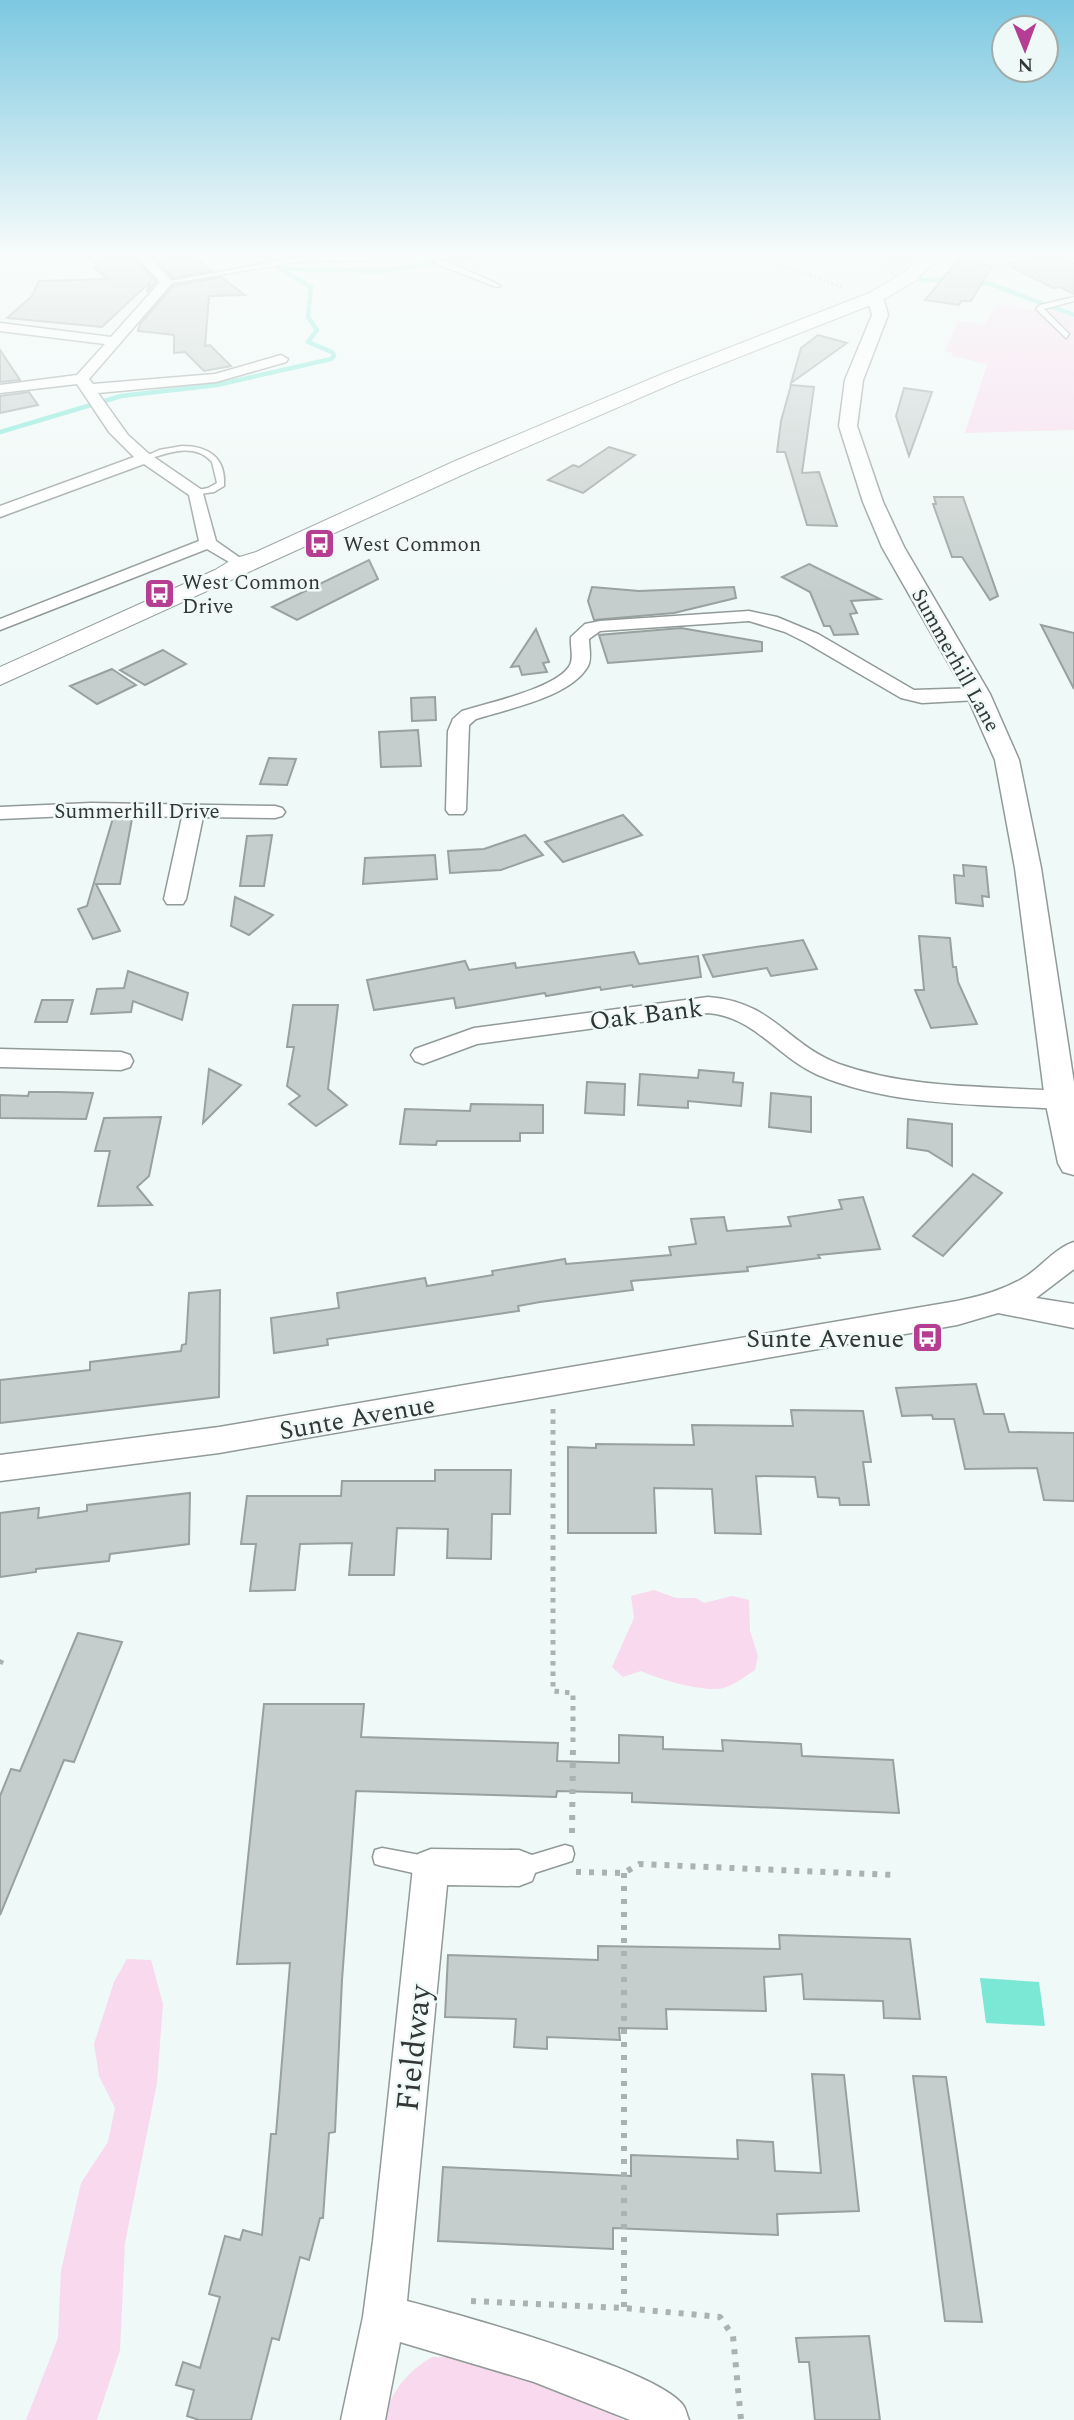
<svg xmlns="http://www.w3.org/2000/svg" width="1074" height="2420" viewBox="0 0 1074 2420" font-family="Spectral,serif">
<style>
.green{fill:#f9d9ed}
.water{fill:#7be7d5}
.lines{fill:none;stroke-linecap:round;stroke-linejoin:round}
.stream{stroke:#7be7d5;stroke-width:4.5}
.building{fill:#c5cecc;stroke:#98a19f;stroke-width:2}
.service-casing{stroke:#919a98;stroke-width:3}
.minor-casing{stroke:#919a98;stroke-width:3}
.tertiary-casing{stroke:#919a98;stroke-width:3}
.secondary-casing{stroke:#919a98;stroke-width:2}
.path-far2{stroke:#abb3b1;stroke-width:2.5;stroke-dasharray:2 2.5;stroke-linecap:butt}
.path-far1{stroke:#abb3b1;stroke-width:5;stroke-dasharray:4.5 6;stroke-linecap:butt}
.path{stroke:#abb3b1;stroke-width:6;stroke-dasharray:5 8;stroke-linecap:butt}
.service{fill:#fff;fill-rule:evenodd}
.minor{fill:#fff;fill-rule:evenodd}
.tertiary{fill:#fff;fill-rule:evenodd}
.secondary{fill:#fff;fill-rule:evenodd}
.labels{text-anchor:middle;stroke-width:5;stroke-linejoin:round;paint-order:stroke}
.far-poi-label{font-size:21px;fill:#323635;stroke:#eff9f7;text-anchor:start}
.far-street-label{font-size:21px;fill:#323635;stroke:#eff9f7}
.street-label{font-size:26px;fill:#323635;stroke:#eff9f7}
.poi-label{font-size:26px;fill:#323635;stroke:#eff9f7;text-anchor:end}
.near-street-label{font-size:32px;fill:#323635;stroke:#eff9f7}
</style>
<rect width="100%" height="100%" fill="#eff9f7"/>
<g class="green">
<polygon points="885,254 920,254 895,277 887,272"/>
<polygon points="1038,302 1074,318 1074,430 965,433 987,364 952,356 953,353 945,351 958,321 984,325 997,304 1035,310"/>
<path d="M 654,1590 L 676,1598 L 696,1598 L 704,1603 L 732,1596 L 749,1600 L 750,1631 L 758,1656 L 755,1670 C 744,1677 730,1689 716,1689 C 697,1690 658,1679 641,1671 L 623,1677 L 612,1667 L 634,1618 L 631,1596 Z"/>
<polygon points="127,1959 151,1960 163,2004 157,2083 125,2243 120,2350 97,2420 26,2420 58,2338 61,2271 81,2183 108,2142 115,2108 99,2076 94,2044 114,1982"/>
<path d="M 432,2357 L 462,2357 L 591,2402 L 623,2420 L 384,2420 C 391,2391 407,2372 432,2357 Z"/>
</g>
<polygon class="water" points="980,1978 1039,1982 1045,2026 986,2023"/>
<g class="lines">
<g class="stream">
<polyline points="261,254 281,269 384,271 486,254"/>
<polyline points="921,280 952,280"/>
<polyline points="973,281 991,284 1041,303"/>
<polyline points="1050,306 1074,315"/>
<polyline points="0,432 121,396 217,385 331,359 334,356 332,352 308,342 317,330 308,317 311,287 281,269"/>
</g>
</g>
<g class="building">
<polygon points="83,254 131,254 156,282 147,292 150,282 102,327 7,318 32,296 39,281 109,279 94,268 100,267"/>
<polygon points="151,254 189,254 212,271 173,278"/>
<polygon points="1055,254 1074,264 1074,294 1060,287 1053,288 1006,264"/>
<polygon points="958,260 992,266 971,301 961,301 959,305 925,300"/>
<polygon points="221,277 245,295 209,296 205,346 210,345 231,366 204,371 185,352 174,353 174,335 138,331 140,324 173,286"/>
<polygon points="818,335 847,343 791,383 801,348"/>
<polygon points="0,350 20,380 0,382"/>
<polygon points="791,385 814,387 802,473 819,472 837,526 807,525 785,452 777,452 781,421"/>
<polygon points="904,388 932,392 909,456 896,416"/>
<polygon points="29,392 38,405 0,413 0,396"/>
<polygon points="609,447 635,455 583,493 548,480 573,465 579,467"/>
<polygon points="934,497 963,497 998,596 990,600 962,557 952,557 933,504 936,504"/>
<polygon points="369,560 378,579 297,620 272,607"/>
<polygon points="809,564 880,599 851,601 857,613 850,614 858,634 834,635 830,626 824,626 810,592 782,577"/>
<polygon points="592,587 639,591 734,587 736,598 674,613 594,620 588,601"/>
<polygon points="1041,625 1074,633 1074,689"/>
<polygon points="681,628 762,642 762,651 608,663 599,635"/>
<polygon points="536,629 549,662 543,663 547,672 522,675 519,666 511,667"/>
<polygon points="163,650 186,664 145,685 120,670"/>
<polygon points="112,669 136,685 97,704 70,686"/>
<polygon points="435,697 436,720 412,721 411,698"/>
<polygon points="418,730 421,766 381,767 379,732"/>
<polygon points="269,758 296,759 287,785 260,784"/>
<polygon points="623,815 642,835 563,862 545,842"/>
<polygon points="113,818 132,819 120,884 96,884 120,931 93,939 78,909 87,906"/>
<polygon points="272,835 264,886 240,886 247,836"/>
<polygon points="525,835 543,855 501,870 450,873 448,851 484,849"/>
<polygon points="435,855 437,879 363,884 365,858"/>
<polygon points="963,865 986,867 989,897 982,896 983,906 956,903 954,875 964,876"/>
<polygon points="235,897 273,915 249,935 231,926"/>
<polygon points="919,936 950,938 953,967 956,967 958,982 977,1024 931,1028 915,990 924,990"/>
<polygon points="803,940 817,969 771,976 767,968 713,977 703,955"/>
<polygon points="634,952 639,964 698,956 701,977 633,987 632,985 601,990 600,987 546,996 545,993 456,1008 454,998 374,1010 367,980 465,961 469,970 515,963 516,968"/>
<polygon points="128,971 188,993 182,1020 133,1001 131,1012 91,1014 97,989 124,988"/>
<polygon points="42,1000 73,1000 67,1022 35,1022"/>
<polygon points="293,1005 338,1005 328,1089 347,1105 316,1126 289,1104 300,1096 287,1086 294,1047 287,1047"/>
<polygon points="209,1069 241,1085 203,1123"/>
<polygon points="699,1070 734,1073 733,1082 743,1083 741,1106 688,1101 688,1108 638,1105 640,1074 698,1078"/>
<polygon points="587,1082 625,1084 624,1115 585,1113"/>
<polygon points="29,1092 59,1092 93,1093 86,1119 0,1118 0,1095 28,1096"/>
<polygon points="771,1093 811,1097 811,1132 769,1127"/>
<polygon points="471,1104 543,1105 543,1133 520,1133 520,1141 437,1141 436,1145 400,1144 405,1109 470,1111"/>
<polygon points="161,1117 149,1176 137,1187 152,1205 98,1206 110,1151 95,1151 104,1118"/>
<polygon points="908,1119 952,1124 952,1166 928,1151 907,1148"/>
<polygon points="973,1174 1002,1193 943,1256 913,1236"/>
<polygon points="863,1197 880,1249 818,1255 820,1258 747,1267 748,1271 631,1281 633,1290 540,1302 518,1306 519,1311 327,1339 328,1345 274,1353 271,1318 339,1308 337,1293 425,1278 427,1286 493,1275 492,1271 565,1259 566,1264 671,1255 669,1247 696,1244 691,1219 724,1217 727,1231 791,1226 788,1217 842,1209 839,1200"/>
<polygon points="220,1290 219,1397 0,1423 0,1380 90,1370 90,1362 181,1351 182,1345 186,1344 189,1293"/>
<polygon points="976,1384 984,1414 1004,1414 1009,1432 1074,1433 1074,1501 1044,1500 1037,1468 965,1469 954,1419 933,1419 932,1415 902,1416 896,1388"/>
<polygon points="791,1410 863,1411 871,1462 863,1462 869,1505 840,1505 839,1498 818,1497 815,1477 756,1476 761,1534 715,1533 712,1489 654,1488 656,1533 568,1533 568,1447 596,1448 596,1444 694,1445 692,1425 793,1426"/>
<polygon points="435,1470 511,1470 510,1514 492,1514 491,1559 447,1558 448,1529 397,1528 394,1575 349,1575 352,1543 300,1544 295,1590 250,1591 256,1544 241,1544 247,1496 341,1496 342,1481 435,1481"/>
<polygon points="190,1493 189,1544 110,1554 109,1561 36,1569 36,1572 0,1577 0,1513 39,1508 38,1518 87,1511 87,1505"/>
<polygon points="78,1633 122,1642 74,1762 64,1760 0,1915 0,1796 11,1769 20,1771"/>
<polygon points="264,1704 364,1704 361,1737 558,1743 557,1761 619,1763 619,1735 663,1737 663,1749 723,1751 722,1740 801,1744 802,1756 893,1760 899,1813 632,1802 632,1793 557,1791 556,1797 356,1791 342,1980 335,2132 329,2133 323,2218 320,2218 309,2260 300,2257 279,2340 272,2338 251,2420 199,2420 187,2416 194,2390 176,2385 183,2362 200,2368 220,2297 209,2294 225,2236 240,2240 243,2230 262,2235 271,2134 276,2134 290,1963 237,1964"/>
<polygon points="779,1935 910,1939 920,2019 884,2018 883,2001 804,1999 802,1974 764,1977 766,2011 666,2009 667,2029 619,2028 620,2040 547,2037 547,2049 514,2047 516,2019 445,2017 448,1955 598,1960 598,1946 780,1949"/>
<polygon points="812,2074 844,2075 859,2211 777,2214 778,2235 613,2228 613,2249 438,2241 443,2167 631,2176 631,2155 738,2159 737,2140 773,2142 775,2171 821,2173"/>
<polygon points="913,2076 946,2077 982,2322 945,2321"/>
<polygon points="869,2336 880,2420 815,2420 809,2362 799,2362 796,2338"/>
</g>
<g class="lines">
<defs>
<g id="service">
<polygon points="383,254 397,254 372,260 296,262 167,284 164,282 296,258"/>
<path d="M 423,254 C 430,254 493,281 501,286 L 496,287 L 442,266 Z"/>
<polygon points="1074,297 1074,301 1044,309 1069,334 1066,338 1036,309 1040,305"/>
<path d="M 182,446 C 209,446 226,458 224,486 L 214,492 L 193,495 L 193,491 L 208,488 L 217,483 L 212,462 C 194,442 167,453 146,460 L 142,458 L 159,450 Z"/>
<polygon points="565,1845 572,1847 574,1854 572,1861 519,1878 512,1875 509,1868 512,1861"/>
<polygon points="382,1848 431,1857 438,1860 441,1867 438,1874 431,1877 382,1866 375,1864 373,1857 375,1850"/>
</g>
<g id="minor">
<polygon points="134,254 147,254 173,282 89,379 93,384 215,374 281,355 288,359 286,362 216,382 98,393 128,435 148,453 202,490 216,541 249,564 241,569 207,549 0,630 0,619 199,541 189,495 144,464 0,517 0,506 134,457 109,432 77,384 0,393 0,385 77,375 105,344 0,331 0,323 111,337 160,282"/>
<path d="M 749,611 L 777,617 L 818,634 L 914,690 L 978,688 L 987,694 L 978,700 L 922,703 L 901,698 L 805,642 L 785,632 L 749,621 L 600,631 L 589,639 C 589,648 592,658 588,666 C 571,697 507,709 476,719 L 469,725 L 466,810 L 463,814 L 449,814 L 446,810 L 448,731 L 453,719 L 462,711 C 487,703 558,688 570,665 C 574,657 570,646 571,637 L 585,624 L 600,621 Z"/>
<polygon points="91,803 275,806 282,808 285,812 282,816 275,818 203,817 186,899 183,904 167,904 164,899 182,817 91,815 0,819 0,807"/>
<path d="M 708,997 C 774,1002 786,1044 839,1064 C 909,1089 987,1086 1061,1091 L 1070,1094 L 1073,1100 L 1070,1106 L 1061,1109 C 980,1104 894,1107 818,1075 C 777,1057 755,1017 708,1013 L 477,1044 L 423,1064 L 415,1061 L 411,1055 L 415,1049 L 474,1028 Z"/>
<polygon points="0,1049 121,1052 130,1055 133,1061 130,1067 121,1070 0,1067"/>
<path d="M 1074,1242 L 1074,1269 L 1036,1298 L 1074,1304 L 1074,1328 L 998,1313 L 957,1325 L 219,1453 L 0,1481 L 0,1455 L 219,1427 L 957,1301 C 981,1296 1004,1290 1025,1277 C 1041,1267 1055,1248 1074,1242 Z"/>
<path d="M 431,1849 L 519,1850 L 532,1855 L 537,1868 L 532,1881 L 519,1886 L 447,1885 L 407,2301 C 457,2314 657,2369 683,2405 C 686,2409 687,2416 689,2420 L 630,2420 L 534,2382 L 400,2342 L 385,2420 L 341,2420 L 363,2317 L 373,2241 L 413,1867 L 418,1854 Z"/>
</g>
<polygon id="tertiary" points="875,292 883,297 888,315 863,380 857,426 883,502 904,547 990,694 1019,760 1041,868 1074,1083 1074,1175 1063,1172 1058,1163 1045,1100 1015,868 995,760 966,694 882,547 863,502 839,426 845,380 872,315 867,297"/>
<polygon id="secondary" points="924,254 943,254 915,281 881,301 681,380 471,471 0,685 0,667 215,570 233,559 256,552 455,461 667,372 869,293 903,273"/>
</defs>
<use href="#service" class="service-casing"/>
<use href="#minor" class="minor-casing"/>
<use href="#tertiary" class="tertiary-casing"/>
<use href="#secondary" class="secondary-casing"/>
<polyline class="path-far2" points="751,254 842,287"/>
<g class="path-far1">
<polyline points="553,1409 553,1691 573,1693 573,1747"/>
<polyline points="0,1664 4,1656"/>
</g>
<g class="path">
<polyline points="572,1833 573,1745"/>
<polyline points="576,1872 624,1873 639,1864 894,1875"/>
<polyline points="624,1873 624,2308"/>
<polyline points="471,2301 624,2308 720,2317 733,2336 741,2420"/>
</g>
<use href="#service" class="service"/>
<use href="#minor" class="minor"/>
<use href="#tertiary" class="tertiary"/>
<use href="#secondary" class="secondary"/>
</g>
<linearGradient id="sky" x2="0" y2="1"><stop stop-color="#7cc8e0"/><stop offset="0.43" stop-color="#f8fcfb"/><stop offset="1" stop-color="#f8fcfb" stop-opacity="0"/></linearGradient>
<rect width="1074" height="593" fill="url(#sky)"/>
<defs>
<symbol id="bus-square" viewBox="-11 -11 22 22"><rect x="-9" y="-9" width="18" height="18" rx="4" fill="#b53d92" stroke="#eff9f7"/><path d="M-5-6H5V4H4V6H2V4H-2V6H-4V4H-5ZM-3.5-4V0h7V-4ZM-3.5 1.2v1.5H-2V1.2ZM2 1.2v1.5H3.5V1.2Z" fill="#fff"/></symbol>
</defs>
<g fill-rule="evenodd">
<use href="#bus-square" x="302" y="526" width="35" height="35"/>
<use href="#bus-square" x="142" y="576" width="35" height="35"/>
<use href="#bus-square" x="910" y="1320" width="35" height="35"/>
</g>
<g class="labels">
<g class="far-poi-label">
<text x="343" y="551">West Common</text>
<text x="182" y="589">West Common<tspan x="182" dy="24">Drive</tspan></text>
</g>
<g class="far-street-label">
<text transform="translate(956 660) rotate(61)" y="7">Summerhill Lane</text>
<text x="137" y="818">Summerhill Drive</text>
</g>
<g class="street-label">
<text transform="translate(646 1014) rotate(-7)" y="9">Oak Bank</text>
<text transform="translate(357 1417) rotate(-10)" y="9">Sunte Avenue</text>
</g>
<g class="poi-label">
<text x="904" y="1347">Sunte Avenue</text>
</g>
<g class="near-street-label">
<text transform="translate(413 2048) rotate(-84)" y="11">Fieldway</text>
</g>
</g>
<g transform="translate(1025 49) rotate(179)"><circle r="33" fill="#eff9f7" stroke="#a3aba9" stroke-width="2"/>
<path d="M0-5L12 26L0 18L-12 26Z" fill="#b53d92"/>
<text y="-10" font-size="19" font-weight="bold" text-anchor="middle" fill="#323635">N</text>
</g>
</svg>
